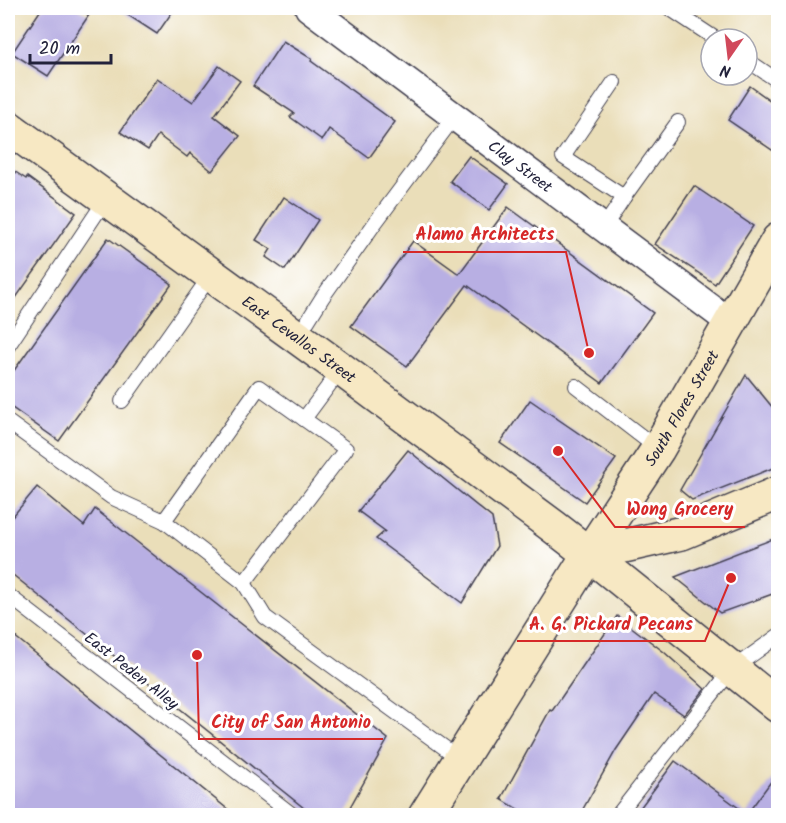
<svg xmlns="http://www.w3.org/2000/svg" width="786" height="823" viewBox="0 0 786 823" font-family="Kalam,sans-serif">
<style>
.building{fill:#b8afe3}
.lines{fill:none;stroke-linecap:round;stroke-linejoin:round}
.lane-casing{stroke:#403e4e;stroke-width:16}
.street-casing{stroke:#403e4e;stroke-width:30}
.secondary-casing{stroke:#403e4e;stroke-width:36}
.lane{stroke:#fff;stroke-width:14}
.street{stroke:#fff;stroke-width:27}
.secondary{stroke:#f7e8c3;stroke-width:33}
.labels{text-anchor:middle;stroke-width:6;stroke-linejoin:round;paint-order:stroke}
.street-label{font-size:16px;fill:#22223b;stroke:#fff}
.leader{fill:none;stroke:#d62828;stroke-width:2}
.callout-dot{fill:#d62828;stroke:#fff;stroke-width:2}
.callout-label{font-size:18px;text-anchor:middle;font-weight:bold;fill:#d62828;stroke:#fff;stroke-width:6;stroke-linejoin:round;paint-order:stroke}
</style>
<rect width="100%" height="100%" fill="#fff"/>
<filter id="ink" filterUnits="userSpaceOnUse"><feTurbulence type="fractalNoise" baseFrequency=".0167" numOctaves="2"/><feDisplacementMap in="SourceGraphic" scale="12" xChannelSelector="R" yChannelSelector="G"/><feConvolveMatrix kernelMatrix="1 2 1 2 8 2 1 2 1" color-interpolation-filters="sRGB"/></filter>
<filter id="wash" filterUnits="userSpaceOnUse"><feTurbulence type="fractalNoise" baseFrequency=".008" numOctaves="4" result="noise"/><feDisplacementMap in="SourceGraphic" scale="24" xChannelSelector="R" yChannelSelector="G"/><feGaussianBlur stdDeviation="1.35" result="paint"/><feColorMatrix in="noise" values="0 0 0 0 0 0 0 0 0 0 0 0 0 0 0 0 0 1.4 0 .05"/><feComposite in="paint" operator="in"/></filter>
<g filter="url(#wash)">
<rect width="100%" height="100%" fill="#eadeb9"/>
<g id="blocks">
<g class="building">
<polygon points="42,8 77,8 89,15 48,76 12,53"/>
<polygon points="117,8 175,8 157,34"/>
<polygon points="283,41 312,59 311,61 395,122 369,158 329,129 322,140 290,117 294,113 253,86"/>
<polygon points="219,66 240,81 214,116 240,136 212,171 190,153 187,157 158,135 148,150 120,132 157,78 193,102"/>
<polygon points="750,86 778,106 778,154 728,120"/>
<polygon points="469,156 508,184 489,210 450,181"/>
<polygon points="8,167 26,179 27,177 76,213 8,309"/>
<polygon points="694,186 753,226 715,284 655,244"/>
<polygon points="284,197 318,220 285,270 266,257 271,249 256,240"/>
<polygon points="508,207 653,313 602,383 467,285 407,366 351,326 413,241 459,274"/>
<polygon points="108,238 172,284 59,441 8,405 8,379"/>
<polygon points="746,375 778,414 778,466 692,500 680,490"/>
<polygon points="530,400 616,459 585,502 500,443"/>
<polygon points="408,450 492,518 497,546 462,603 376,539 385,531 358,511"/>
<polygon points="37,487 84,526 95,509 388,739 345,816 314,816 8,571 8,522"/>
<polygon points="778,537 778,592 720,613 675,577"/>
<polygon points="617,616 664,652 705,689 684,715 654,694 616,750 579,816 529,816 501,799 550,710 552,711"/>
<polygon points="8,631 236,816 8,816"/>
<polygon points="675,761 747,814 778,772 778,816 634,816"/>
</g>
</g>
</g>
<g filter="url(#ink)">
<use href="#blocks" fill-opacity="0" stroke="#403e4e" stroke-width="1.5"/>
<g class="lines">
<defs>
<g id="lane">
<polyline points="669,8 716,39"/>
<polyline points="747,60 778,81"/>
<polyline points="624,197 678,122"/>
<polyline points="604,227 624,197 563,157 614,82"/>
<polyline points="297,338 322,298 375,223 455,116"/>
<polyline points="8,346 106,199"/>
<polyline points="576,386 658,449"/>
<polyline points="122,401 211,275"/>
<polyline points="304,419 341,369"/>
<polyline points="8,422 111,497 164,521 244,583 265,617 460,759"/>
<polyline points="164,521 259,387 346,449 244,583"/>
<polyline points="8,595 294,816"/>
<polyline points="617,816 732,669 778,636"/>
</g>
<g id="street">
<path id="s1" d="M 309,8 L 731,323"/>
</g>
<g id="secondary">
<path id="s2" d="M 8,127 L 341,369 L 554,527 L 589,554 L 778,706"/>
<polyline points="589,554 682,533 778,493"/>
<path id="s3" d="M 425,816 L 589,554 L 658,449 L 778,240"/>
</g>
</defs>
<use href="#lane" class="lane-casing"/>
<use href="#street" class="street-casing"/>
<use href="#secondary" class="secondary-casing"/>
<use href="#lane" class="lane"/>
<use href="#street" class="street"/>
<use href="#secondary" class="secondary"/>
</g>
</g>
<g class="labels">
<g class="street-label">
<text dy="6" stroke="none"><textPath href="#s1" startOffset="264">Clay Street</textPath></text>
<text dy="6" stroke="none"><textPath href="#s2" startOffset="360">East Cevallos Street</textPath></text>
<text dy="6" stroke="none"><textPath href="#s3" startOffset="482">South Flores Street</textPath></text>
<text transform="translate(132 670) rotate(38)" y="6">East Peden Alley</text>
</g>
</g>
<path class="leader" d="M589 353L566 252H403M558 451L615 527H745M731 578L705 641H517M197 655L199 739H383"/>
<g class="callout-dot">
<circle cx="589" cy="353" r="6"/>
<circle cx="558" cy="451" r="6"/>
<circle cx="731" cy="578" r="6"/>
<circle cx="197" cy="655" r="6"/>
</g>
<g class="callout-label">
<text x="485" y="240">Alamo Architects</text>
<text x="680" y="515">Wong Grocery</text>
<text x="611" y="630">A. G. Pickard Pecans</text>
<text x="291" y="728">City of San Antonio</text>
</g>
<rect width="786" height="823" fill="none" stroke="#fff" stroke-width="30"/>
<g transform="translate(729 57) rotate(194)"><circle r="28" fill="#ffffff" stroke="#a7a7b1" stroke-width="1.5"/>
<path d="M0-4.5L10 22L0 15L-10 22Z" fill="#d1495b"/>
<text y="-9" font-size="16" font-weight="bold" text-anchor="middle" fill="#22223b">N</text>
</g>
<path d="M30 54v9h81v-9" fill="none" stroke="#22223b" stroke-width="3"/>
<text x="39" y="54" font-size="18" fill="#22223b" stroke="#ffffff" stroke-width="4.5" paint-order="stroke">20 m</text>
</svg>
